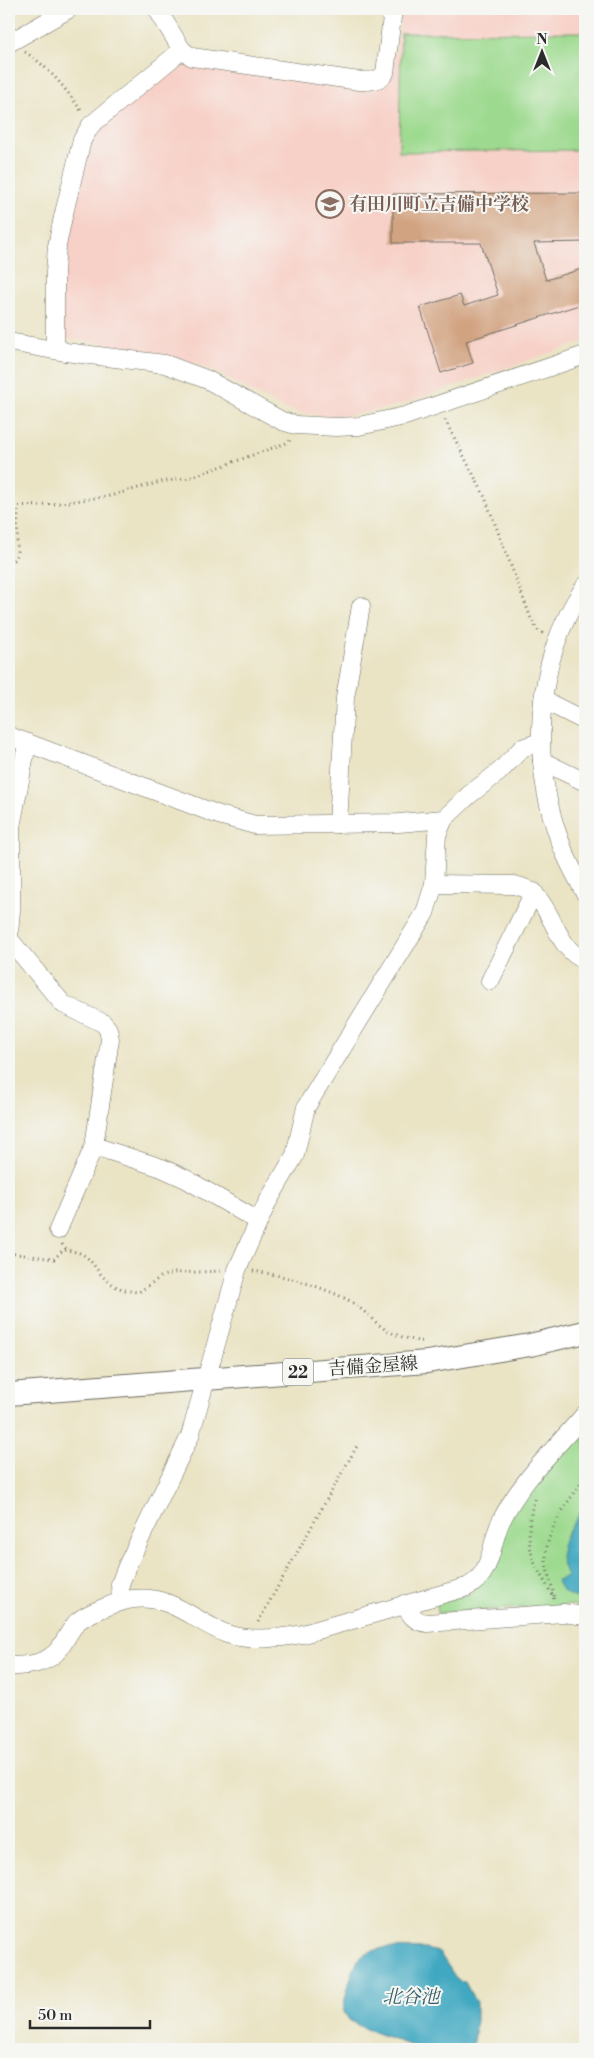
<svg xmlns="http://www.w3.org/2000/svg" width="594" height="2058" viewBox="0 0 594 2058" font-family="'Libre Bodoni','Noto Serif JP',serif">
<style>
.built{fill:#f7d1c8}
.green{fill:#9dda8f;stroke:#64825d}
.water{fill:#41a8c1;stroke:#366a76}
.building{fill:#d2a381}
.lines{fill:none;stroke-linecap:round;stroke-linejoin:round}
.minor-casing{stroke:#6e6c61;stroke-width:19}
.major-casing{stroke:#6e6c61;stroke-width:24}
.path{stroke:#6e6c61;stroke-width:3;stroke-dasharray:1 4;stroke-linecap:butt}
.minor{stroke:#fff;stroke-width:18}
.major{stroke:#fff;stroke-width:22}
.labels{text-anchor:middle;stroke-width:4;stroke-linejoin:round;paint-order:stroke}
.shield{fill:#f6f6f2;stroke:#686867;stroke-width:1}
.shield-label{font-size:16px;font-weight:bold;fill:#2b2b2b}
.education-label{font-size:18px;font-weight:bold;fill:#785e54;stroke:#f6f6f2;text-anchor:start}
.street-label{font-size:18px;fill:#2b2b2b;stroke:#f6f6f2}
.water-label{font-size:19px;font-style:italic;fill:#345d67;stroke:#f6f6f2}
</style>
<rect width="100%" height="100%" fill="#f6f6f2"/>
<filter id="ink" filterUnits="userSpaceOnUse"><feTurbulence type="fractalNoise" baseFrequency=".02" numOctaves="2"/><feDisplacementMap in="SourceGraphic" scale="10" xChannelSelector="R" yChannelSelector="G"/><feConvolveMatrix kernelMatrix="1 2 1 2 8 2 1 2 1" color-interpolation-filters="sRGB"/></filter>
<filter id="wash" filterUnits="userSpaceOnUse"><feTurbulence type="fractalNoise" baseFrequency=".0096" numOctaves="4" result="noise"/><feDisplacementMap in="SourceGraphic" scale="20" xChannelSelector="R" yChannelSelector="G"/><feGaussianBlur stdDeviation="1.12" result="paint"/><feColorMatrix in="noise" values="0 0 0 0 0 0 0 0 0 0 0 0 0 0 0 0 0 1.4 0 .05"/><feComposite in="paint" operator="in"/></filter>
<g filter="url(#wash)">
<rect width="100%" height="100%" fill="#eae4c5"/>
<polygon class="built" points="402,9 585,9 585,341 405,403 373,411 344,416 320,416 301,413 278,406 210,369 188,361 159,353 65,338 62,332 62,267 66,240 89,145 98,130 171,67 184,61 361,89 373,91 380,88 386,81 397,47"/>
<g class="green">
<polygon points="585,32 585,150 399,152 401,33"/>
<polygon points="585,1427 585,1607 572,1605 438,1613 437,1603 472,1593 512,1514 533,1481 559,1456"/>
</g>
<g class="water">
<path d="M 585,1506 L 585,1599 C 571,1597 563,1595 557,1581 L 567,1577 C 565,1570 562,1564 561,1557 C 560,1538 576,1520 585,1506 Z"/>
<polygon points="383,1948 425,1949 439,1952 458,1981 465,1982 476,2003 476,2021 472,2049 420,2049 363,2028 349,2020 344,2012 344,2003 352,1973 358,1960 366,1953"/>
</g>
<g id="blocks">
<polygon class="building" points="585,193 585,242 534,243 546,280 585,268 585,303 466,341 473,363 441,373 420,307 460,295 464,306 498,295 481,243 393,243 393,194"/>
</g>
</g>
<g filter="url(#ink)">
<use href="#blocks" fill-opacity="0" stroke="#6e6c61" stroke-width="1"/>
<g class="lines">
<defs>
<g id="minor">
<polyline points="157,9 182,50"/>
<path d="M 393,9 L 385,73 C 379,82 369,81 359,81 L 192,57 L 182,50 L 91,125 L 82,140 L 63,217 L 57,246 L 55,272 L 55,342 L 58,348 L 65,352 L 165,364 L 208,380 L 282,421 L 296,425 L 336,427 L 359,426 L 405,416 L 585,355"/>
<polyline points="9,43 69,9"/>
<polyline points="9,342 65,352"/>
<path d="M 585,586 C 533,662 529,764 563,849 C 569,864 577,878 585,893"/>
<polyline points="543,700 585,721"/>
<polyline points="9,736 219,815 255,825 399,823 444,819"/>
<polyline points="542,761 585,782"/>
<polyline points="338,824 345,698 361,606"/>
<path d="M 434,884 L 513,885 C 554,889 550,948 585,960"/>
<polyline points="9,934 11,910 11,827 27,744"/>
<polyline points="9,939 63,1004 103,1023 108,1029 110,1039 94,1146 58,1230"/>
<polyline points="490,981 534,892"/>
<polyline points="94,1146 162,1168 186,1179 258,1221"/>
<polyline points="121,1602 120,1584 127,1566 190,1436 237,1270 267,1203 295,1155 306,1107 425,913 434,884 437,835 444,819 469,795 499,772 522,748 540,742"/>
<path d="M 404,1604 C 410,1614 414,1622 427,1623 L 563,1613 L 585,1616"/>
<path d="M 9,1666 C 28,1666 48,1664 60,1648 C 66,1639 70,1630 77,1622 C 87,1613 119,1601 133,1599 C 171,1594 195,1622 227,1634 C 250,1642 280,1638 303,1634 L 467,1587 C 493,1574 490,1544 501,1521 C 521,1480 556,1448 585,1414"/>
</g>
<polyline id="major" points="9,1394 427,1362 530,1345 585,1332"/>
</defs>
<use href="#minor" class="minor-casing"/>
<use href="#major" class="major-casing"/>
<g class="path">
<path d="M 25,52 C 50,68 65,88 82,112"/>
<polyline points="445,420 484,495 532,621 538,630 545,635"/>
<polyline points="9,505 39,506 110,496 160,482 189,478 289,442 290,440"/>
<polyline points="9,563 15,559 17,554 18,507"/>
<path d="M 62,1244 C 67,1253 74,1250 82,1254 C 88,1257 92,1263 96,1268 C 107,1284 120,1291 139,1292 L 162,1276 L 175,1273 L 222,1271"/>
<polyline points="9,1253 54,1259 62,1251 67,1250"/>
<path d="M 253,1271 C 283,1275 321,1286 348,1300 C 363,1308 374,1323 388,1331 C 399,1337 412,1340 425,1342"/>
<path d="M 535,1499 C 527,1523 526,1549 539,1572 C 544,1581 550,1590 554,1599"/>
<path d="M 554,1596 C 552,1584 547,1573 546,1562 C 544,1531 568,1502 585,1478"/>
<polyline points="258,1622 357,1446"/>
</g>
<use href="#minor" class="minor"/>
<use href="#major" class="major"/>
</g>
</g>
<defs>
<symbol id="school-ring" viewBox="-11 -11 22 22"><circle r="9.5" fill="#f6f6f2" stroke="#8d6e63" stroke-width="1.5"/><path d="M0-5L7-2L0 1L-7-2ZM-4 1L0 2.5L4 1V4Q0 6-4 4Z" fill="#8d6e63"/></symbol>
</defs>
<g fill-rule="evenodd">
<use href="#school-ring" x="314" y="188" width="32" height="32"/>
</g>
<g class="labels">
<rect class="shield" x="283" y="1358.5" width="30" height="27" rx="4"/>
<g class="shield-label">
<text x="298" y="1378">22</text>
</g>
<g class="education-label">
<text x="349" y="210">有田川町立吉備中学校</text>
</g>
<g class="street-label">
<text transform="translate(373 1366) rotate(-4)" y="6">吉備金屋線</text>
</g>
<g class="water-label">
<text x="411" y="2003">北谷池</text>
</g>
</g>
<rect width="594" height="2058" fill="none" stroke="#f6f6f2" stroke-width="30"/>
<g transform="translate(542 52)" stroke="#f6f6f2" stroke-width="4" paint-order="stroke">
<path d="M0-4L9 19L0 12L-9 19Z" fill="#2b2b2b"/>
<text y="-8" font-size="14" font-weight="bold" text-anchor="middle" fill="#2b2b2b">N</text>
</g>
<path d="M30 2020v8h120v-8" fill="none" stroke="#2b2b2b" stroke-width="2.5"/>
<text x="38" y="2020" font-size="15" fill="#2b2b2b" stroke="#f6f6f2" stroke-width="4" paint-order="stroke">50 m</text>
</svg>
